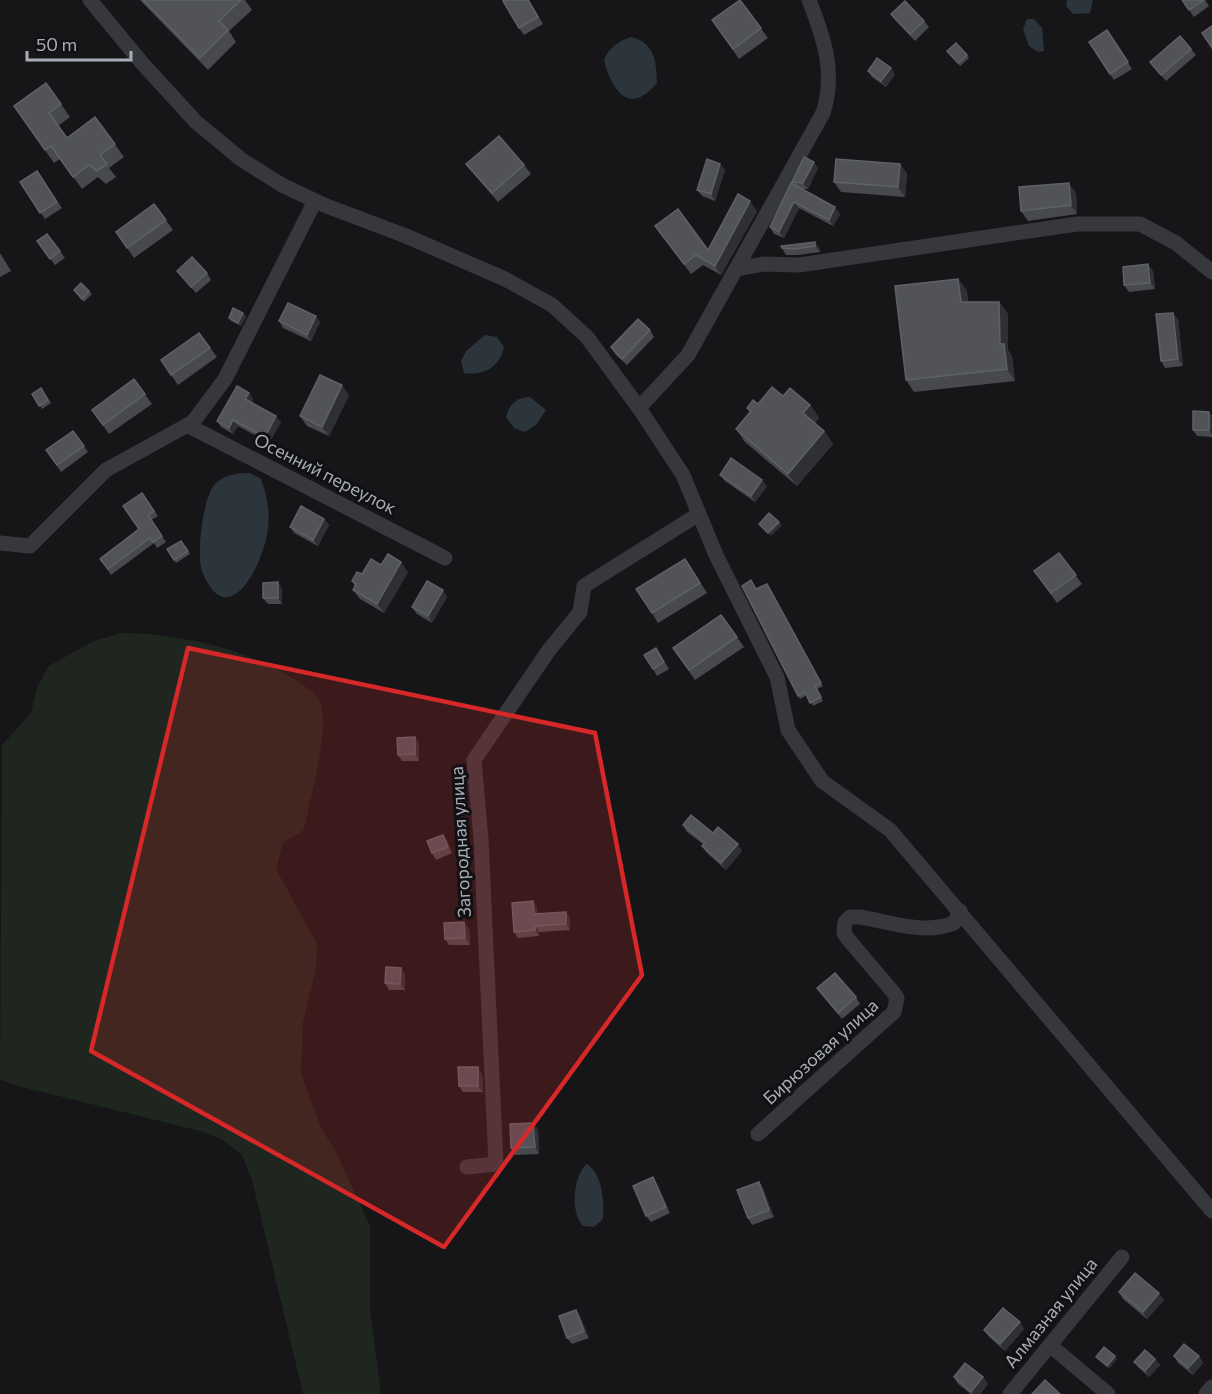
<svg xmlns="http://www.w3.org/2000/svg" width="1212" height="1394" viewBox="0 0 1212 1394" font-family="Commissioner,sans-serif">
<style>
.green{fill:#1e261f}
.water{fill:#2c353c}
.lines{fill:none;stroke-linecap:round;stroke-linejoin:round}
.street{stroke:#37383d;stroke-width:15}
.wall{fill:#47494d}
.shaded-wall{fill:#2f3033}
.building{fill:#525359;stroke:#5f6168;stroke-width:1.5}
.marked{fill:#d62828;fill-opacity:0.2;stroke:#d62828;stroke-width:4.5;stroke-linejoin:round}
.labels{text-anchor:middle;stroke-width:6;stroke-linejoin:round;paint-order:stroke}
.street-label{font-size:18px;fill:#a8adb8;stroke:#111113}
</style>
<rect width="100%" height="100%" fill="#161618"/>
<path class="green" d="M 121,633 C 155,633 191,639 224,648 C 245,653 316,684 321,704 C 329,735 310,797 304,830 L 283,843 L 276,869 L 317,944 L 316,969 L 303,1022 L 301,1074 L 321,1128 L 336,1152 L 370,1226 L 370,1309 L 381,1394 L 303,1394 L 252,1180 L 242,1155 L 223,1140 L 200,1131 L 18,1086 L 0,1079 L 2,745 L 31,713 L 37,687 L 49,666 L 94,641 Z"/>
<g class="water">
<polygon points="1067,0 1093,0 1090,13 1073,14 1066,6"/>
<polygon points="1027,19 1034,19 1042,28 1044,51 1038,52 1029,46 1023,29"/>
<path d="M 631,37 C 655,43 656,61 657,83 C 630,116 612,92 604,60 C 608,48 620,41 631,37 Z"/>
<path d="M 485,335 L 497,337 L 504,347 C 500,367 484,376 464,373 L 461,361 L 466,351 Z"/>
<path d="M 530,397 L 546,410 L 536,425 L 525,432 L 514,428 L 506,417 C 510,403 516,398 530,397 Z"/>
<path d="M 250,473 L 261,479 C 272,509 271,533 258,563 C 244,595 220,617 202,571 C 196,555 203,494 216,483 C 226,474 238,473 250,473 Z"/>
<path d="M 587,1164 C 603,1175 604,1202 603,1219 L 594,1227 L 583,1226 C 570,1213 573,1175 587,1164 Z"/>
</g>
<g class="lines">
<g class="street">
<polyline points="90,0 142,63 196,122 242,160 282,185 324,205 406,236 505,279 552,305 587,337 639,408 683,475 716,555 777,677 788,730 822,781 890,830 1212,1211"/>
<polyline points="737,269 763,264 799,265 1077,224 1140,224 1176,243 1212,272"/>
<path d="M 639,408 L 688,355 L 823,113 C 836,73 824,38 809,0"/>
<polyline points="187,425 445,558"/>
<polyline points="0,543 30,546 106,470 193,422 225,379 315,201"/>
<path d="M 758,1134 L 894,1012 L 897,998 L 893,992 L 848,939 L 844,933 L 845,922 L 850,917 L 860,917 C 890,922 925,935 954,923 L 960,911"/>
<polyline points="467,1167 496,1164 481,839 474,760 549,650 580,612 584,586 699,514"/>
<polyline points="1051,1346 1108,1394"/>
<polyline points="1010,1394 1122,1257"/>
<polyline points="1206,1394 1212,1387"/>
</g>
</g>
<g class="wall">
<polygon points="140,0 245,0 252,10 229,31 236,42 208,70"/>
<polygon points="529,0 543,24 524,35 519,28"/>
<polygon points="740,0 768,38 739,59 712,20"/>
<polygon points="1182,0 1205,0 1209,6 1194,17"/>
<polygon points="891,14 924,21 929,27 915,41 895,20"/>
<polygon points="1107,30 1132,69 1114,80 1089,42"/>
<polygon points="1191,49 1196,55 1166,81 1150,62"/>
<polygon points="947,51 967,55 969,58 960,66"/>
<polygon points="868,71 895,74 886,87 872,77"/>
<polygon points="46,83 70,117 58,126 67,138 95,117 124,157 109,168 116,177 106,184 98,177 82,189 60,159 54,163 14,106"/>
<polygon points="466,164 524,165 531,174 498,202 473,173"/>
<polygon points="818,168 808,189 802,189 840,214 833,226 799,208 784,238 774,234 770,227 794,185 792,182"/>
<polygon points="725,170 715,201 702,196 697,190"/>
<polygon points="37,171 62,208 45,219 20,182"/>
<polygon points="907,173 905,197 841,192 834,182"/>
<polygon points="1076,193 1077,214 1028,221 1021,211"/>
<polygon points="154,204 173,230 134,258 116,232"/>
<polygon points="757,211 721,275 703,265 691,274 655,226 708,250"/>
<polygon points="47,234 65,258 55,265 37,241"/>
<polygon points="815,242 819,248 820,252 798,255 786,255 782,248"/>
<polygon points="0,253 11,271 0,277"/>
<polygon points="177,271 207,273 211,280 196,293"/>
<polygon points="1153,271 1155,289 1129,292 1124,285"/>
<polygon points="958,279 967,291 968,302 999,302 1008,314 1008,350 1012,356 1015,381 914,392 906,380"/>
<polygon points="74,290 89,291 92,294 84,302"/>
<polygon points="243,313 246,317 241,326 231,321 229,318"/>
<polygon points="1178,319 1183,366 1165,368 1161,361"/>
<polygon points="279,321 320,322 311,341 283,328"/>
<polygon points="650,330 654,337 627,365 615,354 611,347"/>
<polygon points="199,333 217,357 178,385 161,360"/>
<polygon points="134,379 152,404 109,434 92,410"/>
<polygon points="41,388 51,403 42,409 32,394"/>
<polygon points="249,393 253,399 252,402 281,422 269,443 238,426 233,434 221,427 217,421"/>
<polygon points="349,395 329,436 307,426 300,416"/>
<polygon points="783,396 810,405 819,418 815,423 824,431 833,444 797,486 745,442 736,429 750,413 747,408"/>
<polygon points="1209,412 1212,416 1212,437 1197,436 1193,430"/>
<polygon points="73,431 88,452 61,472 46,450"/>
<polygon points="720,475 767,486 755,502 725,481"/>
<polygon points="142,493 158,516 151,520 166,542 157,548 154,543 111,575 100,559 139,529"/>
<polygon points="324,519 329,525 318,546 294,533 290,527"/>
<polygon points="181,541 190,554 176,563 167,549"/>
<polygon points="1059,553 1082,584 1057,603 1034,571"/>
<polygon points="691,568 707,593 658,623 652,613"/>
<polygon points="408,572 384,613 360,599 353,590 355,586 352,581 362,574"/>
<polygon points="282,589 282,604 268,604 263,598"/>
<polygon points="756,589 823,686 817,689 823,701 813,706 807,695 800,699 798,696"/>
<polygon points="447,597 432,623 417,614 412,607"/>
<polygon points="721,615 744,647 695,680 673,648"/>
<polygon points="656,648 669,669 657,676 653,669"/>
<polygon points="415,737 419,744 419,761 402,761 398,755"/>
<polygon points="683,825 713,833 742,851 726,870 706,852 702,846 703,844 687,832"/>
<polygon points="443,835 447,841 452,853 436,860 432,853"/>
<polygon points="537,907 537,914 570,918 570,930 539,932 539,936 518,938 514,932"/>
<polygon points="469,928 470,945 449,945 445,939"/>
<polygon points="405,974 405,990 389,990 385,983"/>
<polygon points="817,988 856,997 860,1004 842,1019"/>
<polygon points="482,1074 483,1092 463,1092 459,1086"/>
<polygon points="538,1129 539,1154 515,1155 511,1148"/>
<polygon points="759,1182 763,1188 774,1217 752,1225 748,1218"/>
<polygon points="657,1184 670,1213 651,1222 646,1216"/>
<polygon points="1119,1292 1164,1300 1147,1319 1123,1299"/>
<polygon points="576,1310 580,1316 589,1338 572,1344 567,1338"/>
<polygon points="1024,1329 1005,1351 988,1336 984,1330"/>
<polygon points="1174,1356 1199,1356 1203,1363 1193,1375 1178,1363"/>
<polygon points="1155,1359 1160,1365 1149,1377 1139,1368 1134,1362"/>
<polygon points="954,1377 983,1377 988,1384 980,1394 971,1394 958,1384"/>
</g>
<g class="shaded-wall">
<polygon points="891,68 895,74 886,87 881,81"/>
<polygon points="814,162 818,168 808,189 803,183"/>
<polygon points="720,164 725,170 715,201 711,194"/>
<polygon points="900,164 907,173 905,197 898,187"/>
<polygon points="1069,183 1076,193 1077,214 1071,205"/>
<polygon points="750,201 757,211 721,275 715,266"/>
<polygon points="794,202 799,208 784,238 779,232"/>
<polygon points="835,207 840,214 833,226 829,220"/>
<polygon points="815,242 819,248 820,252 815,246"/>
<polygon points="1148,264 1153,271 1155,289 1150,283"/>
<polygon points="958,279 967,291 969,314 961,302"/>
<polygon points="999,302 1008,314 1008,350 1012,356 1015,381 1007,369 1000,344"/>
<polygon points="243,313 246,317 241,326 238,323"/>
<polygon points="1173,313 1178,319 1183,366 1178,359"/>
<polygon points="316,316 320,322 311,341 307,335"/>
<polygon points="342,385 349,395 329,436 322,427"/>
<polygon points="249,393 253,399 250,405 245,399"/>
<polygon points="810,405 819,418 812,426 803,413"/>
<polygon points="1209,412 1212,416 1212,435 1209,430"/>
<polygon points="276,416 281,422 269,443 265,437"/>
<polygon points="233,420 238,426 233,434 229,428"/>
<polygon points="824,431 833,444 797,486 788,474"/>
<polygon points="762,480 767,486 755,502 751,496"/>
<polygon points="324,519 329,525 318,546 313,540"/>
<polygon points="779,522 782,525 771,536 768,533"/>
<polygon points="401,562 408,572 384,613 377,604"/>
<polygon points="278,582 282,589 282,604 278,598"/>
<polygon points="443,590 447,597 432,623 428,616"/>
<polygon points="415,737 419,744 419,761 415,754"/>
<polygon points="443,835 447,841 452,853 448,847"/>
<polygon points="738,844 742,851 726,870 721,863"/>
<polygon points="533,901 537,907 538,920 534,914"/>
<polygon points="566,912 570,918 570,930 566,924"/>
<polygon points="464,922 469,928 470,945 465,938"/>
<polygon points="535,926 539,932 539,936 535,930"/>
<polygon points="401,968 405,974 405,990 400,984"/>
<polygon points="478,1067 482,1074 483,1092 478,1086"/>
<polygon points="533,1123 538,1129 539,1154 535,1147"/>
<polygon points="653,1177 657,1184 670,1213 666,1207"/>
<polygon points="759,1182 763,1188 774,1217 769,1210"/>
<polygon points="1159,1293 1164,1300 1147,1319 1143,1312"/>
<polygon points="576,1310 580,1316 589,1338 584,1331"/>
<polygon points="1020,1322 1024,1329 1005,1351 1000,1344"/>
<polygon points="1115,1356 1117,1359 1109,1369 1107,1366"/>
<polygon points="1199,1356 1203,1363 1193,1375 1188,1368"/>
<polygon points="1155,1359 1160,1365 1149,1377 1145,1371"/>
<polygon points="983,1377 988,1384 980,1394 973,1394 971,1392"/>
</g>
<g class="building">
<polygon points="143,0 241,0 219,21 228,30 200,58"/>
<polygon points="505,0 528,0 538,17 519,28 503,1"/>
<polygon points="740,0 761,28 733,49 712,20"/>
<polygon points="1182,0 1204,0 1189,10"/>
<polygon points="905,1 924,21 910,34 891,14"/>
<polygon points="1212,26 1212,48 1202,33"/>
<polygon points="1107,30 1128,62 1110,74 1089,42"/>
<polygon points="1180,36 1191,49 1161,75 1150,62"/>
<polygon points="956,43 967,55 958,63 947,51"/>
<polygon points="877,58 891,68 881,81 868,71"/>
<polygon points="46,83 61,104 49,113 67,138 95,117 115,144 100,155 107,164 97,171 89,165 73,177 51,146 45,150 14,106"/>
<polygon points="499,136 524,165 492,193 466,164"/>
<polygon points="804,157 814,162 803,183 792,182"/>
<polygon points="707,159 720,164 711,194 697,190"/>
<polygon points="836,159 900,164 898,187 834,182"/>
<polygon points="37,171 57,202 40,213 20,182"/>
<polygon points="791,183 835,207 829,220 794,202 779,232 770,227"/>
<polygon points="1069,183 1071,205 1021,211 1019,187"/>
<polygon points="738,194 750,201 715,266 696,255 684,264 655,226 678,209 708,250"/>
<polygon points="154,204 166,220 127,248 116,232"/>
<polygon points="47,234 60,251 50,259 37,241"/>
<polygon points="815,242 815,246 794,249 782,248 781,246"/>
<polygon points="192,257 207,273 191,287 177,271"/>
<polygon points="1148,264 1150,283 1124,285 1123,267"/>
<polygon points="958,279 961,302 999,302 1000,344 1004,344 1007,369 906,380 895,286"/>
<polygon points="81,283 89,291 82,299 74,290"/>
<polygon points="288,303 316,316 307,335 279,321"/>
<polygon points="233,308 243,313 238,323 229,318"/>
<polygon points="1173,313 1178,359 1161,361 1156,314"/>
<polygon points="638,319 650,330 622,359 611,347"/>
<polygon points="199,333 210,348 171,375 161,360"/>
<polygon points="320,375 342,385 322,427 300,416"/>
<polygon points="134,379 145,394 103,425 92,410"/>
<polygon points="237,386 249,393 245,399 276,416 265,437 233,420 229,428 217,421"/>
<polygon points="772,387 783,396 790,388 810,405 803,413 824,431 788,474 736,429 751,411 747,408 753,400 758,404"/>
<polygon points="41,388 48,400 39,406 32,394"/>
<polygon points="1193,411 1209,412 1209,430 1193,430"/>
<polygon points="73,431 84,446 57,465 46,450"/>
<polygon points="731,458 762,480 751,496 720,475"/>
<polygon points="142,493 154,511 148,515 162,536 153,542 150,538 108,569 100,559 139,529 123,506"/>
<polygon points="301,506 324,519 313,540 290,527"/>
<polygon points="769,513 779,522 768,533 759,524"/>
<polygon points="181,541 188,551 174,560 167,549"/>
<polygon points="1059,553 1076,575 1051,593 1034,571"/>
<polygon points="388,554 401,562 377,604 353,590 356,584 352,581 357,572 362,574 371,559 381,565"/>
<polygon points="685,559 700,583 652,613 636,589"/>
<polygon points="751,580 756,589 767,584 821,683 815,686 821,697 810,703 805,692 798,696 742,586"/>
<polygon points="427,581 443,590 428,616 412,607"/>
<polygon points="278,582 278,598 263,598 263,583"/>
<polygon points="721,615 737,637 689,670 673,648"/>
<polygon points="656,648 664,662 653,669 644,655"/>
<polygon points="415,737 415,754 398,755 397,738"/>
<polygon points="691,815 713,833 718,827 738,844 721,863 702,846 705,843 683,825"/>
<polygon points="443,835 448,847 432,853 427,841"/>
<polygon points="533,901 534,914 566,912 566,924 535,926 535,930 514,932 512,903"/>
<polygon points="464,922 465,938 445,939 444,923"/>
<polygon points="386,967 401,968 400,984 385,983"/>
<polygon points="835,973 856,997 838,1013 817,988"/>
<polygon points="458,1067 478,1067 478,1086 459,1086"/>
<polygon points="533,1123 535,1147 511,1148 510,1124"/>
<polygon points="653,1177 666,1207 646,1216 633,1186"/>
<polygon points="759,1182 769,1210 748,1218 737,1190"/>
<polygon points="1135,1273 1159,1293 1143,1312 1119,1292"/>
<polygon points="1003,1308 1020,1322 1000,1344 984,1330"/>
<polygon points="576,1310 584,1331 567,1338 559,1316"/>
<polygon points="1184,1344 1199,1356 1188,1368 1174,1356"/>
<polygon points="1104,1347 1115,1356 1107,1366 1096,1357"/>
<polygon points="1145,1350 1155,1359 1145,1371 1134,1362"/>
<polygon points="965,1363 983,1377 971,1392 954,1377"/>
<polygon points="1045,1380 1060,1394 1032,1394"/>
</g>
<path class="marked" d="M 188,648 L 595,733 L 642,975 L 444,1247 L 91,1051 Z"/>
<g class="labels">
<g class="street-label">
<text transform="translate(325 474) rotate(27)" y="6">Осенний переулок</text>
<text transform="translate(461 842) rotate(-93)" y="6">Загородная улица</text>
<text transform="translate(821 1052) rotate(-42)" y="6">Бирюзовая улица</text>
<text transform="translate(1051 1313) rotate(-51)" y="6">Алмазная улица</text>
</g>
</g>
<path d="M27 51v9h104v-9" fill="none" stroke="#a8adb8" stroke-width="3"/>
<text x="36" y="51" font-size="18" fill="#a8adb8" stroke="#111113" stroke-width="4.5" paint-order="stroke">50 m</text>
</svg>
